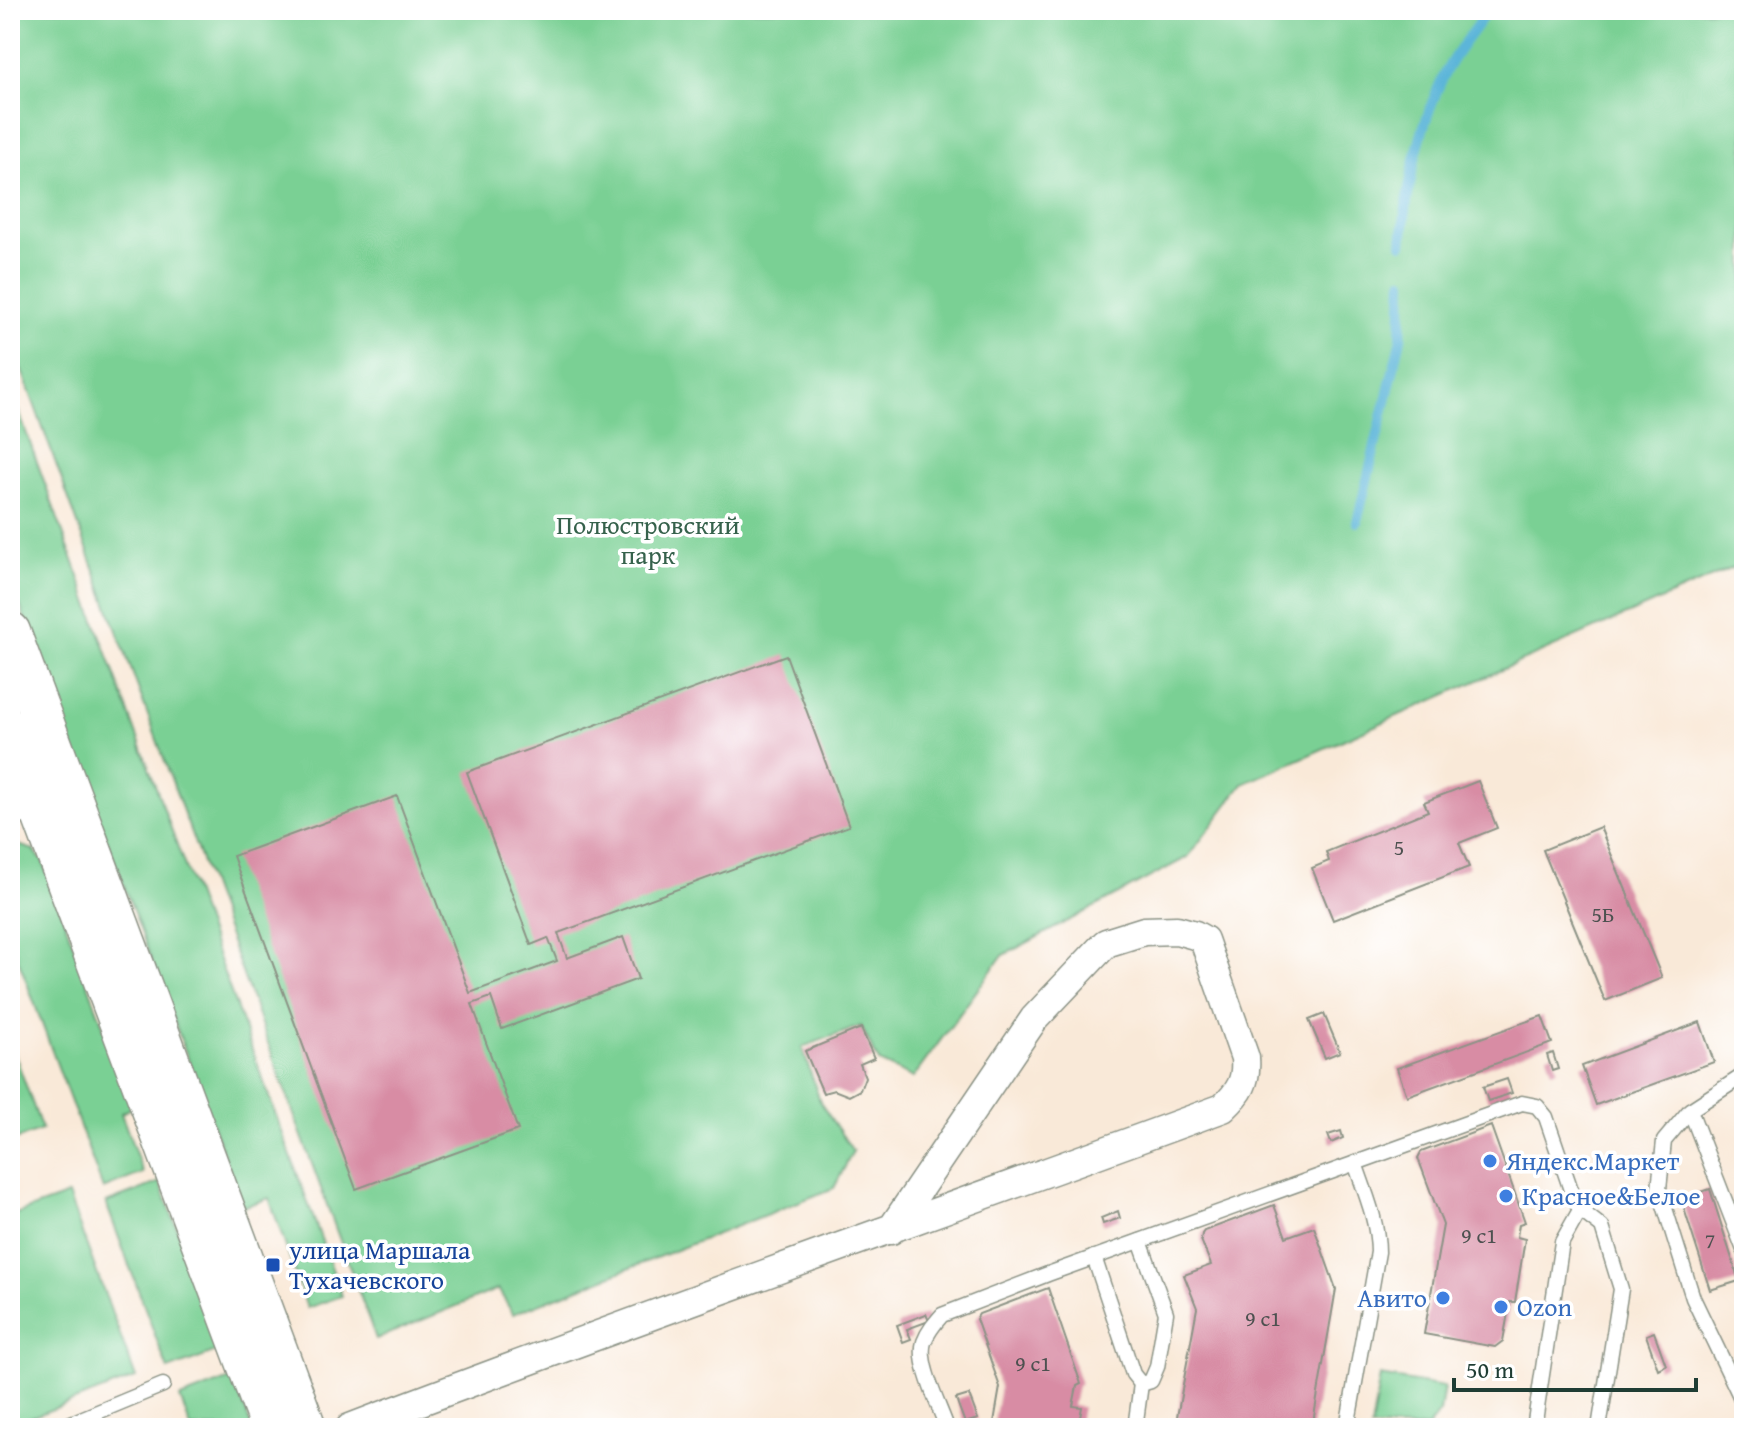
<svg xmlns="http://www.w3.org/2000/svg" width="1754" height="1438" viewBox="0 0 1754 1438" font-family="'Gentium Book Plus',serif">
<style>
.green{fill:#7ad094;stroke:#4c8664;stroke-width:2}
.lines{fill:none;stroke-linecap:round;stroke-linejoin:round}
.stream{stroke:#5cb5d9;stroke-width:10}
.building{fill:#d88ca4}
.lane-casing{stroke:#8c9386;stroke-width:17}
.street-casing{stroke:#8c9386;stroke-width:31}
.secondary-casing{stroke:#8c9386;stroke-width:43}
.lane{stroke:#fff;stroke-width:14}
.street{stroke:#fff;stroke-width:28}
.secondary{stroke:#fff;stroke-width:40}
.shop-dot{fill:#3f7fe0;stroke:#fff;stroke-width:3}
.transit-dot{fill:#1a4fb4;stroke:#fff;stroke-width:3}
.labels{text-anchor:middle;stroke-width:7;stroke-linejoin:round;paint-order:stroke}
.number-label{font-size:22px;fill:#4d5150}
.park-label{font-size:26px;fill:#36624c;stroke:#fff}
.shop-label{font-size:26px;fill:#366cbe;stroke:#fff;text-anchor:start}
.transit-label{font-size:26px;fill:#164399;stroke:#fff;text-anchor:start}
</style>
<rect width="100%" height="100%" fill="#fff"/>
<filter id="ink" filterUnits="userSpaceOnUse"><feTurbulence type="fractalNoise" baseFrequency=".0125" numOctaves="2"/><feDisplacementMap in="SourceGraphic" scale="16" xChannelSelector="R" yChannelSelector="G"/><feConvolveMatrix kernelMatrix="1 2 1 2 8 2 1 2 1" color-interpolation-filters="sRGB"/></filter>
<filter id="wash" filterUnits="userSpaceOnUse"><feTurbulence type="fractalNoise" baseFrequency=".006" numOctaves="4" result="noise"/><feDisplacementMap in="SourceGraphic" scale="32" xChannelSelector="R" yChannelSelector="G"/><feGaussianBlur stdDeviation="1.8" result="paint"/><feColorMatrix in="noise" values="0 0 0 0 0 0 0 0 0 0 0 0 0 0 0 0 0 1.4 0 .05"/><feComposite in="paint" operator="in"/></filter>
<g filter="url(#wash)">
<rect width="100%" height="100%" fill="#f9e9d8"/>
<g class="green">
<polygon points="10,10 1744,10 1744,563 1243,784 1188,857 1002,956 913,1078 879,1062 861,1026 802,1047 821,1104 853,1151 834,1188 513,1314 498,1289 376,1339 10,338"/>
<polygon points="10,388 342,1296 307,1308 269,1198 243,1207 10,578"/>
<polygon points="10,842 34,850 43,862 133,1107 121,1113 143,1173 103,1189 10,937"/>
<polygon points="10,1041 42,1130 10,1142"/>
<polygon points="160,1182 222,1350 168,1370 106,1203"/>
<polygon points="68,1195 136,1378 10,1425 10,1216"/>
<polygon points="1380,1376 1444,1387 1440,1412 1427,1428 1371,1428"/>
<polygon points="233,1378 252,1428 191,1428 180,1398"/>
</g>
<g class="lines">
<g class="stream">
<path d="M 1402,244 C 1407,185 1419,125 1446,71 C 1457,50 1474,30 1488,10"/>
<polyline points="1357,522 1401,338 1403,281"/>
</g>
</g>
<g id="blocks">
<g class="building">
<polygon points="786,655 849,826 558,933 567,958 623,937 638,979 502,1029 491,997 472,1004 518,1130 356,1189 233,856 397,796 470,993 557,961 548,938 531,945 467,772"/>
<polygon points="1478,781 1497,828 1459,843 1469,867 1333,920 1312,868 1329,861 1326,852 1428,811 1424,802"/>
<polygon points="1600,827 1662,978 1605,1001 1543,850"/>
<polygon points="1324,1014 1340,1052 1325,1058 1309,1020"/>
<polygon points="1542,1016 1552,1043 1407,1096 1397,1068"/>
<polygon points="1700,1022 1714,1062 1596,1105 1582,1066"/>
<polygon points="861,1028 874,1058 860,1064 865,1077 860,1090 849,1096 834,1090 823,1093 805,1051"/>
<polygon points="1553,1053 1558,1069 1552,1071 1547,1055"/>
<polygon points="1507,1079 1512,1093 1488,1101 1483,1087"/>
<polygon points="1491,1126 1525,1222 1519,1224 1517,1237 1525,1239 1515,1302 1510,1302 1503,1341 1495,1347 1424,1334 1443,1225 1418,1158 1421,1152"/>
<polygon points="1341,1131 1343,1138 1331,1143 1328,1135"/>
<polygon points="1710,1189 1739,1281 1710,1290 1681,1199"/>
<polygon points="1274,1205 1286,1237 1314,1227 1336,1289 1312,1428 1175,1428 1197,1308 1184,1275 1211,1265 1201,1240 1202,1234 1204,1231"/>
<polygon points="1118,1211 1120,1218 1103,1224 1101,1218"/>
<polygon points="1048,1288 1081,1384 1077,1386 1073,1406 1082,1407 1078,1428 993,1428 1000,1387 976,1319 979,1314"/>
<polygon points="926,1314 929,1321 907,1329 911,1339 903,1342 897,1325"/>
<polygon points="1654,1332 1666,1365 1658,1369 1646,1335"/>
<polygon points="969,1395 978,1419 965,1423 956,1399"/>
</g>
</g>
</g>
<g filter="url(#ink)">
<use href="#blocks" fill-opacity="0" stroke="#8c9386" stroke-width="2"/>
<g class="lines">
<defs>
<g id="lane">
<polyline points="10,821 39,809"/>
<polyline points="1744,1075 1690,1110 1744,1250"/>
<polyline points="1690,1110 1664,1141 1659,1189 1693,1298 1740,1396"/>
<polyline points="1140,1241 1166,1313 1157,1367 1151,1381 1141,1384"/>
<polyline points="1094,1257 1133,1374 1141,1384 1135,1428"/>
<polyline points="1744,1364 1740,1396 1744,1405"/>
<polyline points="59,1428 163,1385"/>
<path d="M 947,1428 C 940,1407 917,1363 924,1342 C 928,1331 935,1323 942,1315 L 1048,1274 L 1522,1103 L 1537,1106 L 1546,1117 L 1572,1193 L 1580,1210 L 1602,1227 L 1621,1289 L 1599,1428"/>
<path d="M 1347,1428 L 1378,1252 C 1378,1222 1365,1192 1355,1163"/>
<polyline points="1534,1428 1562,1242 1580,1210"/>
</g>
<path id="street" d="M 350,1428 C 639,1317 932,1215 1223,1108 C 1240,1092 1247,1081 1245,1058 L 1204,940 L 1195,935 L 1177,930 L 1144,931 L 1106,943 L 1034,1019 L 891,1230"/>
<g id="secondary">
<polyline points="10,632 306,1428"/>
<polyline points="10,729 271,1428"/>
</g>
</defs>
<use href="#lane" class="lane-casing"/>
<use href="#street" class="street-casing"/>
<use href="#secondary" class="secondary-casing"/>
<use href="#lane" class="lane"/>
<use href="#street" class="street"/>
<use href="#secondary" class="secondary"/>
</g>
</g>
<g class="shop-dot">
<circle cx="1490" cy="1161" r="8"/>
<circle cx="1506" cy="1196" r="8"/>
<circle cx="1443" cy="1298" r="8"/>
<circle cx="1501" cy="1307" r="8"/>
</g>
<rect class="transit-dot" x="265" y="1257" width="16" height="16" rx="4"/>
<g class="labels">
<g class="number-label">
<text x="1399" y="855">5</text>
<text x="1603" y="922">5Б</text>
<text x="1479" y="1243">9 с1</text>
<text x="1710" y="1248">7</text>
<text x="1263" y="1326">9 с1</text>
<text x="1033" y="1371">9 с1</text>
</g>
<g class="park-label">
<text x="648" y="534">Полюстровский<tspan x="648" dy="30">парк</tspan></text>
</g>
<g class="shop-label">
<text x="1506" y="1170">Яндекс.Маркет</text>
<text x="1522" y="1205">Красное&amp;Белое</text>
<text x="1427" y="1307" text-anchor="end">Авито</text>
<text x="1517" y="1316">Ozon</text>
</g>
<g class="transit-label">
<text x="289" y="1259">улица Маршала<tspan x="289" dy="30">Тухачевского</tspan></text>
</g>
</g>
<rect width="1754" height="1438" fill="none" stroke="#fff" stroke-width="40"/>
<path d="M1454 1378v12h242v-12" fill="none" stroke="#1f3d34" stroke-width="4"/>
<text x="1466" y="1378" font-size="24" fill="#1f3d34" stroke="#ffffff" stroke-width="6" paint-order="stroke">50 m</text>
</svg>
